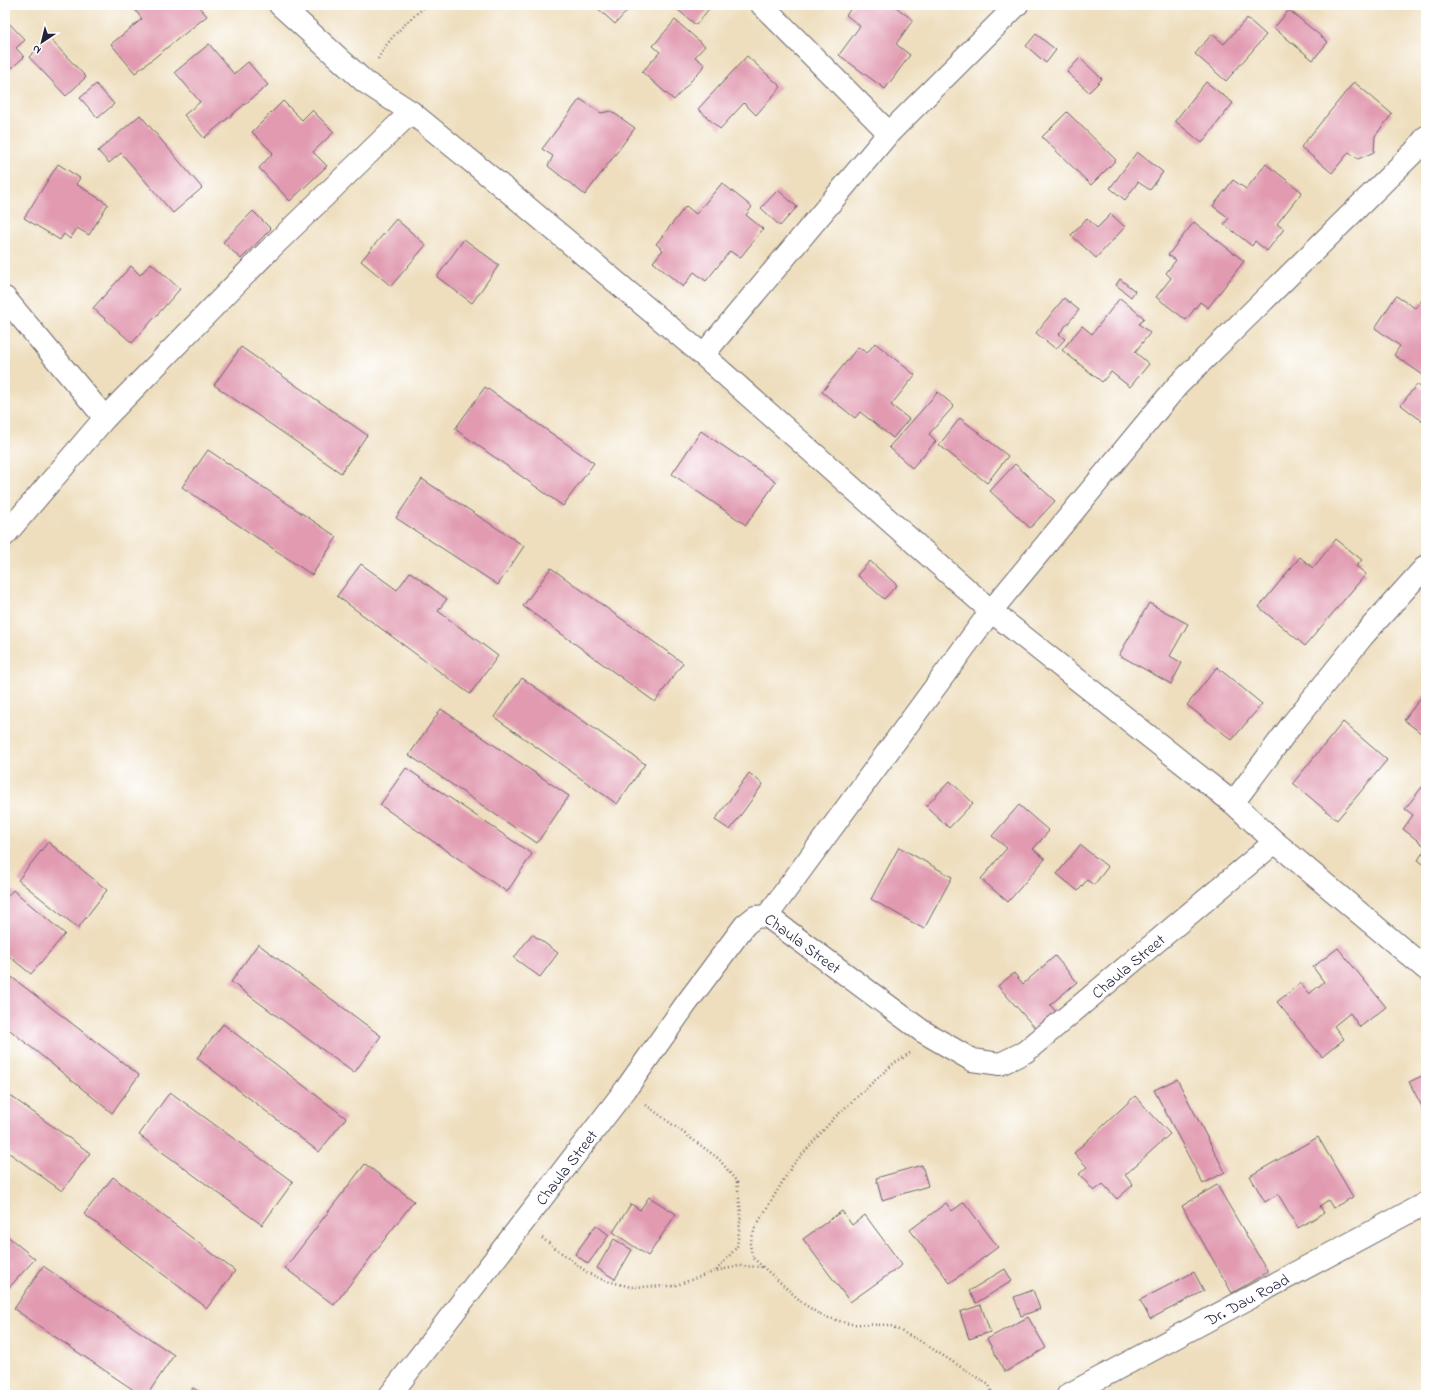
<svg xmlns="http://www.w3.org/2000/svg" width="1431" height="1400" viewBox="0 0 1431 1400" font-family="'Indie Flower',sans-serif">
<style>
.building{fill:#e19ab0}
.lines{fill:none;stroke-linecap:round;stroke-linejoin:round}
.minor-casing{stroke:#696469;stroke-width:24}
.path{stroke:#696469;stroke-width:2.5;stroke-dasharray:1 3;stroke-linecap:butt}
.minor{stroke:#fff;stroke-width:22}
.labels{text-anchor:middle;stroke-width:3;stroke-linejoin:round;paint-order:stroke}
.street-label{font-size:16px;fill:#22223b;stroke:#fff}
</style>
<rect width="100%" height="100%" fill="#fff"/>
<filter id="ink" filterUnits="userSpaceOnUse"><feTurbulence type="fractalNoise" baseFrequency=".025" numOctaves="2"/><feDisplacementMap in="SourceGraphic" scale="8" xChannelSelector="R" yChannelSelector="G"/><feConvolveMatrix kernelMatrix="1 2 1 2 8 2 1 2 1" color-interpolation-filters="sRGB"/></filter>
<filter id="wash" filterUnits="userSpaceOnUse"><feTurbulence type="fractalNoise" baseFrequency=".012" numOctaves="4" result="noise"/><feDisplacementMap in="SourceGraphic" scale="16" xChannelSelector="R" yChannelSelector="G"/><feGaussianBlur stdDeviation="0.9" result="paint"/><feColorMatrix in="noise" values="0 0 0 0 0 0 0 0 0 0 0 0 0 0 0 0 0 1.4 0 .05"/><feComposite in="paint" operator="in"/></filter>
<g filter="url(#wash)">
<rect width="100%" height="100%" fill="#eedebe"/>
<g id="blocks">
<g class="building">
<polygon points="136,5 205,5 200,8 207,16 135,73 111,44 142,19 133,7"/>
<polygon points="594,5 633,5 615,24"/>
<polygon points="672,5 712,5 696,25"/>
<polygon points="854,5 893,5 913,20 896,44 910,55 885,89 839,55 860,26 846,15"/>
<polygon points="1289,10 1328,42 1313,60 1274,28"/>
<polygon points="1247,18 1266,35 1226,81 1195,54 1212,34 1224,44"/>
<polygon points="5,19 25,40 16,48 24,57 5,74"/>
<polygon points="675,20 705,46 695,57 705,65 674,100 642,72 660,52 653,46"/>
<polygon points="1036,34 1056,50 1046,63 1026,46"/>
<polygon points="49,38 86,77 66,96 29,57"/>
<polygon points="209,44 234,74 248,62 268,85 204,138 184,115 200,102 175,72"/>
<polygon points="747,56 781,87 756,115 744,103 720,129 698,109"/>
<polygon points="1080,58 1102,79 1089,92 1067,72"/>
<polygon points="1206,82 1233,103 1202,143 1175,121"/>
<polygon points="1354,82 1392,114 1375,136 1374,152 1358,159 1349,152 1332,173 1301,147"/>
<polygon points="96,84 114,104 98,118 80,98"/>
<polygon points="580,99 601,113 611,111 635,128 585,195 548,166 553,156 542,149"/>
<polygon points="283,101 302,120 312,110 334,132 313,152 327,166 290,201 259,168 273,153 252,132"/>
<polygon points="1067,112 1116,160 1091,185 1042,137"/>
<polygon points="140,115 202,188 173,213 121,153 109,163 98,151"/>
<polygon points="1137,152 1163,172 1150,190 1138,182 1125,200 1110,188"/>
<polygon points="58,164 80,178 76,184 108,204 89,235 77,228 70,239 64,234 60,240 24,218"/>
<polygon points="1266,164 1302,192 1277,224 1284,229 1267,251 1255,241 1252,246 1224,224 1229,218 1213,206 1233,180 1246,189"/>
<polygon points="722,183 752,207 746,215 763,229 740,258 730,251 706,281 694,272 683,287 653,262 663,250 656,244 686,206 696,214"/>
<polygon points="778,190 797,207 780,226 761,208"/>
<polygon points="253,211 271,229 241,259 223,242"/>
<polygon points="1111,214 1125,227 1096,258 1071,235 1087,218 1097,228"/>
<polygon points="396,219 426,245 391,286 361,261"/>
<polygon points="1194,222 1244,261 1208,308 1200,302 1186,320 1156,297 1171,278 1166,273 1176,260 1168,255"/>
<polygon points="464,239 499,265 472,303 437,277"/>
<polygon points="151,263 180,289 132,343 93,308 131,266 140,275"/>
<polygon points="1120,279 1135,291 1131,297 1116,285"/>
<polygon points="1396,296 1415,308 1421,301 1426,304 1426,377 1394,355 1400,346 1375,328"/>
<polygon points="1064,298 1079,310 1059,334 1065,339 1056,349 1036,333"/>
<polygon points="1120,298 1144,318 1139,324 1150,333 1135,352 1149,364 1130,387 1111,372 1102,382 1062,350 1082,326 1092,334"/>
<polygon points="875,343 915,375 891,405 909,419 893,438 860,412 855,418 822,392 858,347 867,353"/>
<polygon points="241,347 367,435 341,473 214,385"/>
<polygon points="1417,384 1426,392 1426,424 1401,405"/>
<polygon points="485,387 594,463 563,506 455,429"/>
<polygon points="938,392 954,406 929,434 936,441 912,468 889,447"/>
<polygon points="960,418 1008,456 987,483 939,445"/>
<polygon points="701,431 776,482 746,525 672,474"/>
<polygon points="208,450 337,537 312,575 182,487"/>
<polygon points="1015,464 1055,501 1030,528 990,491"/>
<polygon points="422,479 524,546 498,585 396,518"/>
<polygon points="1336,539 1362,560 1356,566 1366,574 1305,646 1259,607 1300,557 1313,568"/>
<polygon points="870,561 897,585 884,599 857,575"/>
<polygon points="361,564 397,590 410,572 447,599 438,611 498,656 470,694 337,596"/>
<polygon points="551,568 683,663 655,702 523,606"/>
<polygon points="1149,603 1188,624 1170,656 1182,663 1171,684 1119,655"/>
<polygon points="1217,667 1262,704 1232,740 1187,705"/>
<polygon points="522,678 645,764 617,804 494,717"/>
<polygon points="1423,695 1426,697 1426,737 1404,720"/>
<polygon points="441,709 569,796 537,843 409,755"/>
<polygon points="1343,722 1387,760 1337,820 1293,783"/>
<polygon points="406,768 532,854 507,892 380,805"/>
<polygon points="749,773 763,784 730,830 715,820"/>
<polygon points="950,781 973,803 949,828 926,806"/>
<polygon points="1422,787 1426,790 1426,847 1403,829 1413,815 1405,809"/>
<polygon points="1019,805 1049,831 1033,849 1045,859 1008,902 981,879 1007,848 992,836"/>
<polygon points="48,842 107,890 78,928 18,880"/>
<polygon points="1080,845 1108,867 1094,885 1087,880 1078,891 1057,874"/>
<polygon points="899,847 952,877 924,929 871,899"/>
<polygon points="1426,848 1426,866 1418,860"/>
<polygon points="13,890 65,934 31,974 5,953 5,899"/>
<polygon points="532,934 558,953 540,977 514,958"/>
<polygon points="258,944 381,1036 354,1073 231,982"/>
<polygon points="1338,948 1386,1007 1360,1027 1350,1013 1334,1026 1344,1039 1322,1057 1277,1002 1300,983 1309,994 1324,982 1313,967"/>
<polygon points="1055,956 1077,982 1050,1005 1057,1013 1037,1030 998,986 1014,973 1023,984"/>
<polygon points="5,972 139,1075 112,1113 5,1026"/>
<polygon points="223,1024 346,1118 319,1152 197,1058"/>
<polygon points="1426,1074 1426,1114 1409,1082"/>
<polygon points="1177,1079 1225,1172 1203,1184 1154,1090"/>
<polygon points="5,1092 90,1153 62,1191 5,1150"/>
<polygon points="170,1092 293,1182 262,1225 139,1135"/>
<polygon points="1135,1096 1170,1134 1125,1175 1133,1185 1117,1199 1103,1184 1094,1191 1079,1174 1087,1167 1074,1153"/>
<polygon points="1318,1137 1353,1197 1333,1208 1328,1200 1320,1206 1324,1213 1298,1228 1278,1194 1265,1202 1250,1176"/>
<polygon points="365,1164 414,1201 334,1305 285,1268"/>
<polygon points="922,1165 928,1186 882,1200 876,1178"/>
<polygon points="113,1177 235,1271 207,1308 84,1214"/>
<polygon points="1217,1185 1268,1272 1232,1293 1182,1206"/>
<polygon points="649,1197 676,1214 648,1256 613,1232 631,1204 640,1210"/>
<polygon points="964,1202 998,1247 950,1283 910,1230 946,1203 952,1211"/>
<polygon points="842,1211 852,1225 865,1215 902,1265 850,1302 803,1239"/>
<polygon points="596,1225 609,1235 588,1264 575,1254"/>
<polygon points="5,1234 35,1259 5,1292"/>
<polygon points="614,1239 632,1250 615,1279 597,1268"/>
<polygon points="43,1266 174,1355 147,1395 141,1395 14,1309"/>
<polygon points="1005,1269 1012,1281 976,1303 969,1291"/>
<polygon points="1194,1272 1204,1291 1150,1319 1140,1300"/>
<polygon points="1033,1290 1040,1309 1021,1316 1014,1297"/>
<polygon points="981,1305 990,1332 969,1339 960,1312"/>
<polygon points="1028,1317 1046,1348 1005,1372 987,1339"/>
<polygon points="193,1388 205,1395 189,1395"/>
</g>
</g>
</g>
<g filter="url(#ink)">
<use href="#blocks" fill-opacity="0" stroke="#696469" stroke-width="1"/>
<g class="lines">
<defs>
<g id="minor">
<polyline points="280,5 365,82 411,112 515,197 703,355 991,611 1233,803 1275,842 1426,969"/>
<polyline points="762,5 889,133"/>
<polyline points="5,298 105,418"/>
<polyline points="703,355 889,133 1017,5"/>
<polyline points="5,535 105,418 268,251 411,112"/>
<polyline points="1233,803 1293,723 1362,637 1426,566"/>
<polyline points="767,916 991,611 1177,386 1415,151 1426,137"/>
<path id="s1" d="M 390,1395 L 626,1089 L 686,1004 L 745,925 L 755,917 L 767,916 L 922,1031 L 972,1060 L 1000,1064 L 1025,1052 L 1275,842"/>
<path id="s2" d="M 1068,1395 L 1426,1203"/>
</g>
</defs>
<use href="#minor" class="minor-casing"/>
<g class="path">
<path d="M 378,59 C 388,38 409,20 427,5"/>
<polyline points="910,1053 893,1064 835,1117 792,1166 755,1228 750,1244 752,1257 804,1304 822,1316 850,1324 889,1325 920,1341 989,1385 993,1395"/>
<polyline points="646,1105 719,1159 737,1182 741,1213 737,1247 716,1271"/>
<polyline points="542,1238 588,1273 603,1280 631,1287 674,1286 716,1271 739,1266 763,1267"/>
</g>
<use href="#minor" class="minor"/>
</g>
</g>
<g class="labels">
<g class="street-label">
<text dy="6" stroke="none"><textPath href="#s1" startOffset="659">Chaula Street</textPath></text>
<text dy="6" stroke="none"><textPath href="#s1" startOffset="1055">Chaula Street</textPath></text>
<text dy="6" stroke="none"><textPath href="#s1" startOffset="288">Chaula Street</textPath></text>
<text dy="6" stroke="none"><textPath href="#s2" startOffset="203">Dr. Dau Road</textPath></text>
</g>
</g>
<rect width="1431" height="1400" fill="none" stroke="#fff" stroke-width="20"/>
<g transform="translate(42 42) rotate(215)" stroke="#ffffff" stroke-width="3" paint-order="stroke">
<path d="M0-3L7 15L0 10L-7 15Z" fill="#22223b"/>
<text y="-6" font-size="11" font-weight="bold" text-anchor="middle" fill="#22223b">N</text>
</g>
</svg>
